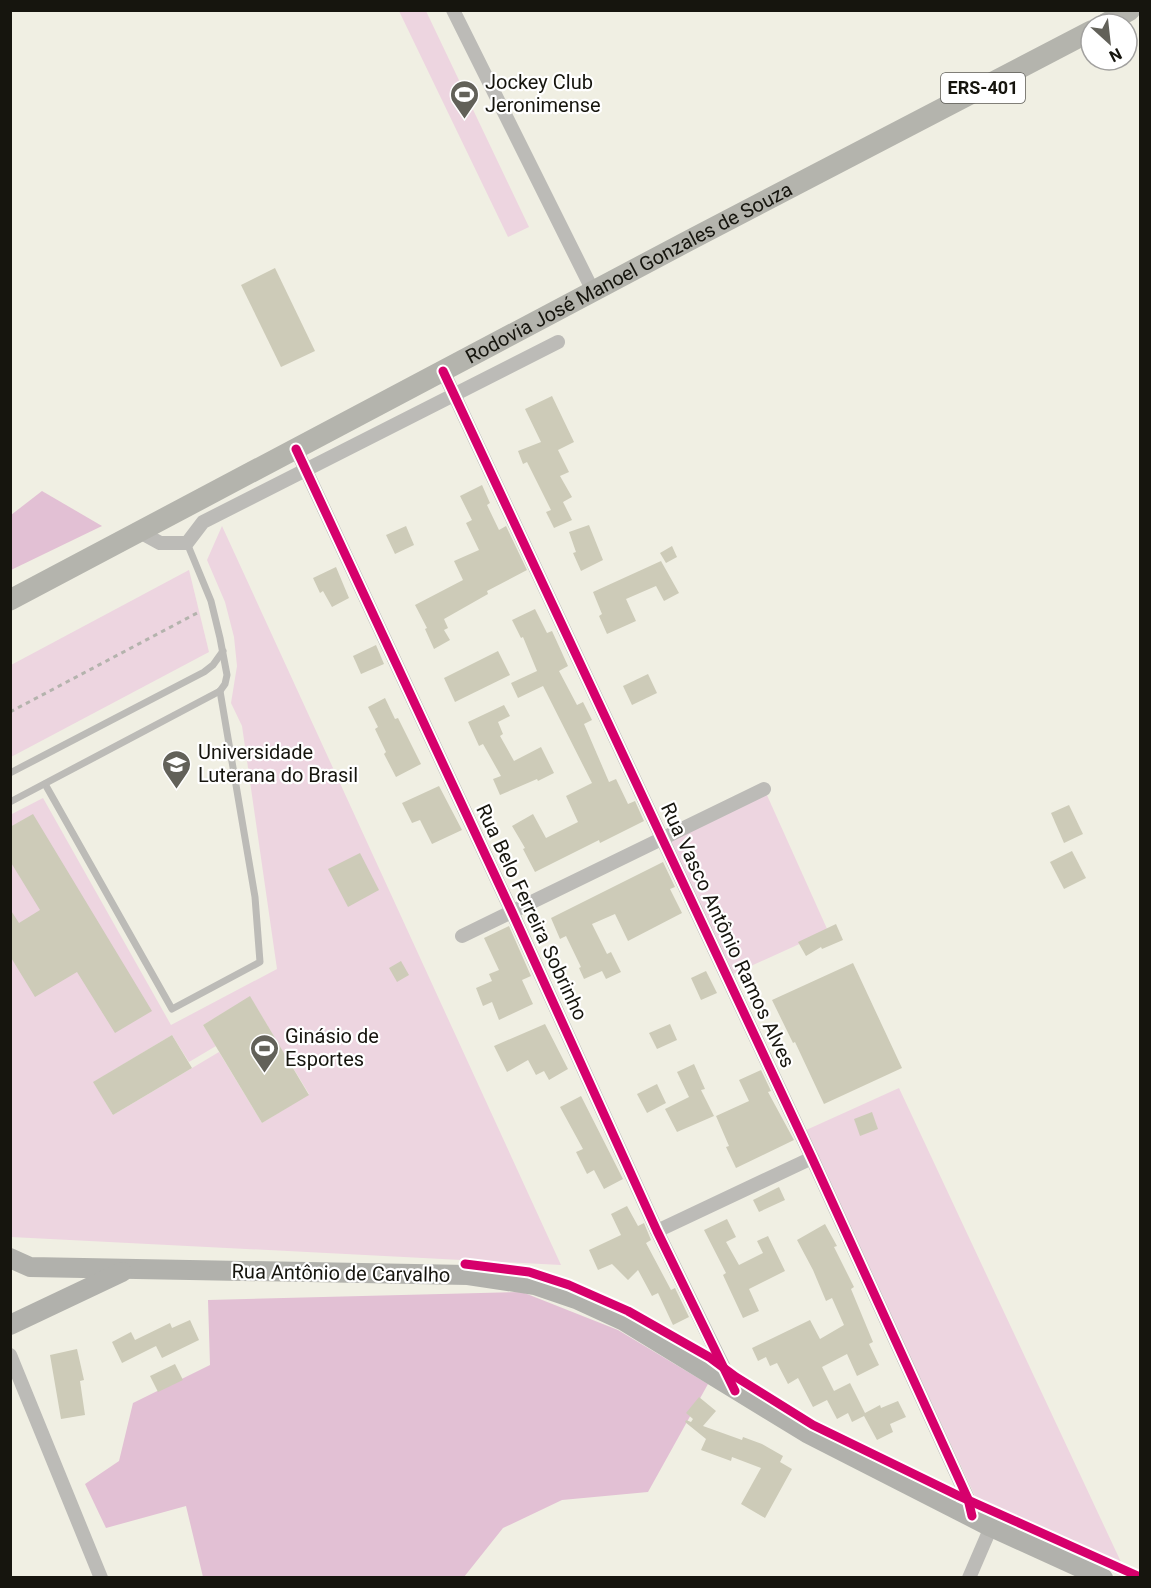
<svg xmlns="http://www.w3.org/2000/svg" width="1151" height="1588" viewBox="0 0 1151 1588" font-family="Roboto,sans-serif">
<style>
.green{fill:#edd5e0;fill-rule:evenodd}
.forest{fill:#e2c0d4}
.building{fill:#cdcbb8}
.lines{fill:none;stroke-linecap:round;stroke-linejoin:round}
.path{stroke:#b4b3ad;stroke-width:3;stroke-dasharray:4.5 4.5;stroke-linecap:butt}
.lane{stroke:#bcbbb7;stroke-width:7}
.street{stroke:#bcbbb7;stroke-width:14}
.secondary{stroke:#b1b1ac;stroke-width:20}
.primary{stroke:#b4b4ad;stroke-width:21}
.cycleway-casing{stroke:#fff;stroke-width:13}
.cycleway{stroke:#d6006c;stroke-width:9}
.labels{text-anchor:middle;stroke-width:4.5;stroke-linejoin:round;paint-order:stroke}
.shield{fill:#fff;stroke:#5c5b56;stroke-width:1.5}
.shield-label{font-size:18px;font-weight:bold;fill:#16150e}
.poi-label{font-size:20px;fill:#16150e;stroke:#fff;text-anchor:start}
.street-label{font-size:20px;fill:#16150e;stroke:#fff}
</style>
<rect width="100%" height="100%" fill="#f0efe3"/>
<g class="green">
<polygon points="399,11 426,11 529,227 508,237"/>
<path d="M 222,526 L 561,1265 L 11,1237 L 10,815 L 43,798 L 171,1025 L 277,969 L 242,726 L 231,703 L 237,666 L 234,637 L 225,602 L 207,560 ZM 250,997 L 309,1094 L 262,1123 L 219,1052 L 113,1115 L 94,1082 L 172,1035 L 189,1062 L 216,1046 L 203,1025 Z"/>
<polygon points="189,570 209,652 11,757 11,665"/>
<polygon points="766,793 828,931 731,975 669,840"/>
<polygon points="899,1088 1128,1577 1123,1577 982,1511 804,1131"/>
</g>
<g class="forest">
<polygon points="42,491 102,526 11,570 11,515"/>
<polygon points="522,1292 618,1330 708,1384 648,1492 562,1500 503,1528 464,1577 203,1577 186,1506 106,1528 85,1484 119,1461 133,1403 210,1365 208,1300"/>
</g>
<g class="building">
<polygon points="275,268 315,351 281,367 241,285"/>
<polygon points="552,396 574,442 558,450 569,472 560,476 572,497 563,502 572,520 554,528 546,512 551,510 527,462 523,464 518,451 541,442 525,409"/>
<polygon points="482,485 490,503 487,505 499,530 506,526 527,570 487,591 488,594 444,619 448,628 444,630 450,640 434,649 425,629 427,628 415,605 463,580 454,561 479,550 466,523 472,520 460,496"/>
<polygon points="589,525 603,560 581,571 573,553 576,552 569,532"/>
<polygon points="406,526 414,545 395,554 386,535"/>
<polygon points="672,546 677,557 666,563 660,553"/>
<polygon points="661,561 679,593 664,601 656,586 626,599 636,621 607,634 599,616 602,614 593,592"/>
<polygon points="336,567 349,598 332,607 323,591 320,593 313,578"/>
<polygon points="535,609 547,633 552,631 568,666 559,671 577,705 583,702 592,720 584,724 609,782 616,779 628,804 635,801 644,821 600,843 599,840 535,872 523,849 525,848 512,826 533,814 546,838 578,822 566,796 592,783 543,686 518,698 511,683 537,671 523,637 521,638 512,620"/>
<polygon points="376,645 384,664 361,674 353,656"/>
<polygon points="498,651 510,675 455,702 444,678"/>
<polygon points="648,674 657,693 632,705 623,686"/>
<polygon points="385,698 395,719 398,718 421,764 396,777 384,754 386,752 375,729 378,727 368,707"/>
<polygon points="504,705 510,716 498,722 503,734 500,736 514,761 541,747 554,773 538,781 537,779 500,795 493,779 501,776 483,744 479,746 468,722"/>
<polygon points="439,786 462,830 432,844 420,820 412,823 402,803"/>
<polygon points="1069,805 1083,834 1064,843 1051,813"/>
<polygon points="33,814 152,1011 115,1033 77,972 35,997 10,956 10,909 19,923 40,910 10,861 10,827"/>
<polygon points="1072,851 1086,878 1064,889 1050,862"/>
<polygon points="360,853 379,890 348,907 328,869"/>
<polygon points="663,862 675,887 670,889 682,913 628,941 615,914 592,924 607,954 611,952 621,972 606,979 602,971 584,979 579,968 581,967 566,936 560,939 551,918"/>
<polygon points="836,924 843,940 822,949 821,947 806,956 798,942"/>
<polygon points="509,926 531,976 522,980 533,1004 499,1020 492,1002 483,1006 476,988 492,981 489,974 499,970 484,938"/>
<polygon points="401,961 409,975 397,982 389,968"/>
<polygon points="853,963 902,1068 824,1104 795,1042 793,1043 772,1000"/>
<polygon points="706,971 717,993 701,1000 691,978"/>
<polygon points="250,996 309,1095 262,1123 203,1025"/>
<polygon points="545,1024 568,1069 549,1080 544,1071 536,1075 528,1060 507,1072 494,1046"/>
<polygon points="670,1024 677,1040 657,1049 649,1033"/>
<polygon points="172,1035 192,1068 113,1115 93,1082"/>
<polygon points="694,1064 705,1089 701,1090 714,1116 677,1132 665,1109 689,1097 677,1072"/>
<polygon points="761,1070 771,1091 768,1092 794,1140 736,1168 726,1147 729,1146 716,1116 749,1101 739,1080"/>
<polygon points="657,1084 666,1103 647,1113 637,1094"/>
<polygon points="581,1096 623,1179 604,1189 594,1170 587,1174 576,1152 583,1149 560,1107"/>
<polygon points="872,1112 878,1129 860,1136 854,1119"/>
<polygon points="779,1187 785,1200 759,1212 753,1200"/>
<polygon points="627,1206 638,1226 644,1223 651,1240 646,1243 671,1290 675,1288 689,1317 673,1325 658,1293 652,1296 638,1270 628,1280 612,1264 598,1270 589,1250 621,1235 611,1214"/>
<polygon points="727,1219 736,1237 726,1242 739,1265 763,1253 757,1241 768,1236 785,1271 749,1289 759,1311 743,1318 723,1275 726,1273 704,1230"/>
<polygon points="825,1224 837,1246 834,1247 854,1287 851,1289 873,1342 869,1344 879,1365 857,1376 847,1354 822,1367 834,1391 850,1383 865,1413 880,1405 881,1408 898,1401 906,1417 890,1424 893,1432 877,1440 864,1416 852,1422 848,1413 837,1419 827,1400 813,1407 798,1378 788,1384 777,1363 770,1366 766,1357 758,1361 752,1348 810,1320 820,1339 844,1325 832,1298 826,1301 813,1270 797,1240"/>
<polygon points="190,1320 199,1340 162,1358 156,1346 122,1363 112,1342 131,1332 135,1340 170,1323 172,1328"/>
<polygon points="77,1349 84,1380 80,1381 85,1415 61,1419 50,1355"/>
<polygon points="175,1364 183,1380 158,1392 150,1376"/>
<polygon points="699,1397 716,1411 703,1426 742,1440 743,1437 762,1444 783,1456 780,1462 792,1469 765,1518 741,1504 761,1468 732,1457 731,1461 701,1450 706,1439 685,1422 686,1420 691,1422 693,1419 686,1413"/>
</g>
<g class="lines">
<polyline class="path" points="10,712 199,612"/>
<g class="lane">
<polyline points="10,773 204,672 213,665 223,651"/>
<polyline points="45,784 172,1009 260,962 255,897 220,691"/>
<polyline points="10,802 220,691 225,684 227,675 220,638 211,601 187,543"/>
</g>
<g class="street">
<polyline points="453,10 593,291"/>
<polyline points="443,371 812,1158 968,1499 972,1516"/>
<polyline points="296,449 512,912 657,1231 733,1386"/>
<polyline points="140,532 160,543 187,543 203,522 558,342"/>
<polyline points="462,936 764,789"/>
<polyline points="657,1231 812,1158"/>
<polyline points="10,1355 101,1578"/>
<polyline points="969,1578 991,1527"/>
</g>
<g class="secondary">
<polyline points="10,1258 30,1267 468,1275 535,1285 576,1299 624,1321 807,1433 991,1527 1103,1578"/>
<polyline points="10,1325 122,1272"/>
</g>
<g class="primary">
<polyline points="1105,24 1130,10"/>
<path id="s1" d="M 10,600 L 688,241 L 1091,31"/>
</g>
<defs>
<g id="cycleway">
<polyline points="443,371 812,1158 968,1499 972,1516"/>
<polyline points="296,449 512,912 657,1231 735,1391"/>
<polyline points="465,1264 529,1272 569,1285 628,1311 709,1357 736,1377 813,1425 959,1496 1140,1577"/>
</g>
</defs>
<use href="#cycleway" class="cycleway-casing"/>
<use href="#cycleway" class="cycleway"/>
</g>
<defs>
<symbol id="stadium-pin" viewBox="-11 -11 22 30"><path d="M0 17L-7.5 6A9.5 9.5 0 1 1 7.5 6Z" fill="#626159" stroke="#fff"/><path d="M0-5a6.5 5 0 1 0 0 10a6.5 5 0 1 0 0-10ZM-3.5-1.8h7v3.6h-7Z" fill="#fff"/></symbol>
<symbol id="university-pin" viewBox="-11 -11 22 30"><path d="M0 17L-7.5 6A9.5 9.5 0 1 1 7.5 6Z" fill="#626159" stroke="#fff"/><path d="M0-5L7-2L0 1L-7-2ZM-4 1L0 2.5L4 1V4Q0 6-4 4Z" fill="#fff"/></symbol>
</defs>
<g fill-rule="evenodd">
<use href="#stadium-pin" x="448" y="78" width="33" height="45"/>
<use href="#university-pin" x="160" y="748" width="33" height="45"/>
<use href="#stadium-pin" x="248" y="1032" width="33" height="45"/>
</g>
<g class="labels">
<rect class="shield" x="941" y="73" width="84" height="30" rx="4.5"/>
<g class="shield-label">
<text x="983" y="94">ERS-401</text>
</g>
<g class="poi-label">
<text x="485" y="89">Jockey Club<tspan x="485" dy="23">Jeronimense</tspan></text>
<text x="198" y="759">Universidade<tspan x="198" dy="23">Luterana do Brasil</tspan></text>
<text x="285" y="1043">Ginásio de<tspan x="285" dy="23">Esportes</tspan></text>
</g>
<g class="street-label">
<text dy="7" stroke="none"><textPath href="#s1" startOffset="700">Rodovia José Manoel Gonzales de Souza</textPath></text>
<text transform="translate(532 912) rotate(65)" y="7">Rua Belo Ferreira Sobrinho</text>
<text transform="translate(728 935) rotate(65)" y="7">Rua Vasco Antônio Ramos Alves</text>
<text transform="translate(341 1273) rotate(1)" y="7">Rua Antônio de Carvalho</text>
</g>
</g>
<rect width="1151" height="1588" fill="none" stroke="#16150e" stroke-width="24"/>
<g transform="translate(1109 42) rotate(153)"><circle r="28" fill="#ffffff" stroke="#a2a19f" stroke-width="1.5"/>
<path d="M0-4.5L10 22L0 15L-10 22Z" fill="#626159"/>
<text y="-9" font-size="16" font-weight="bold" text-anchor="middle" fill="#16150e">N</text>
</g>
</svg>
